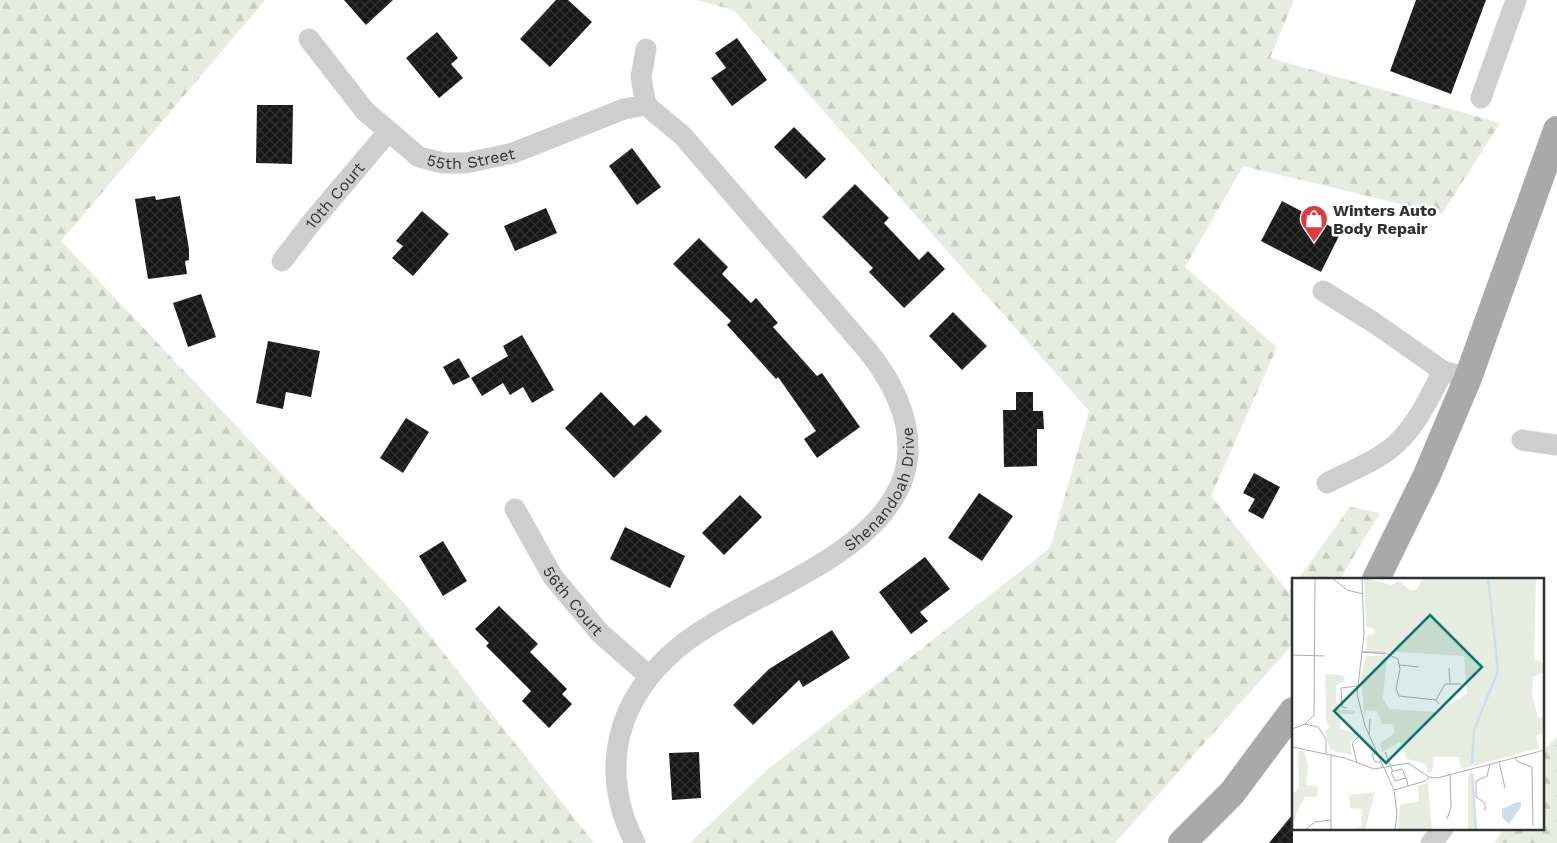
<svg xmlns="http://www.w3.org/2000/svg" width="1557" height="843" viewBox="0 0 1557 843" font-family="'Work Sans',sans-serif">
<style>
.forest{fill:url(#forest-firs)}
.building{fill:url(#building-cross-hatch)}
.lines{fill:none;stroke-linecap:round;stroke-linejoin:round}
.minor{stroke:#cecece;stroke-width:21}
.major{stroke:#a9a9a9;stroke-width:28}
.labels{text-anchor:middle;stroke-width:5;stroke-linejoin:round;paint-order:stroke}
.street-label{font-size:16px;fill:#313131;stroke:#fff}
.poi-label{font-size:16px;font-weight:bold;fill:#313131;stroke:#fff;text-anchor:start}
.inset-river{fill:none;stroke:#cddfec;stroke-width:2.5}
.inset-road{fill:none;stroke:#adadad;stroke-width:1}
.view{fill:#0f766e;fill-opacity:0.15;stroke:#0f766e;stroke-width:2.5}
.inset-edge{fill:none;stroke:#313131;stroke-width:2.5}
</style>
<defs>
<pattern id="forest-firs" width="22" height="20" patternUnits="userSpaceOnUse" patternTransform="scale(1.25)"><rect width="22" height="20" fill="#e6ede0"/><path d="M5 1l3.5 6h-7zM16 11l3.5 6h-7z" fill="#c6ccc1"/></pattern>
<pattern id="building-cross-hatch" width="8" height="8" patternUnits="userSpaceOnUse" patternTransform="scale(1.25)"><rect width="8" height="8" fill="#181818"/><path d="M0 0l8 8M0 8l8-8" fill="none" stroke="#313131"/></pattern>
</defs>
<rect width="100%" height="100%" fill="#fff"/>
<g class="forest">
<polygon points="0,0 265,0 61,241 404,603 594,843 0,843"/>
<polygon points="696,0 1294,0 1270,58 1500,123 1442,214 1243,166 1185,267 1277,347 1211,496 1288,592 1293,585 1293,644 1115,843 690,843 767,770 1050,548 1089,411 734,10"/>
<polygon points="1350,507 1380,513 1340,579 1298,579"/>
<polygon points="1557,737 1557,843 1494,843 1504,829 1543,829 1543,750"/>
</g>
<g class="building">
<polygon points="344,0 393,0 366,25"/>
<polygon points="556,0 568,0 592,22 550,67 520,39"/>
<polygon points="1416,0 1486,0 1451,94 1390,71"/>
<polygon points="437,32 458,58 451,64 463,78 439,98 406,58"/>
<polygon points="737,38 767,80 732,106 711,78 726,68 715,53"/>
<polygon points="257,105 293,105 292,164 256,163"/>
<polygon points="794,127 826,159 806,179 774,147"/>
<polygon points="632,148 661,187 637,205 609,166"/>
<polygon points="855,184 889,218 884,223 919,260 928,251 945,269 904,308 869,272 873,268 822,217"/>
<polygon points="155,196 156,200 180,196 189,249 189,260 185,261 187,274 148,279 135,199"/>
<polygon points="1282,201 1341,232 1321,272 1261,241"/>
<polygon points="546,208 557,233 515,251 504,226"/>
<polygon points="422,211 449,234 413,276 392,258 403,246 396,241"/>
<polygon points="699,238 728,267 722,274 751,303 756,298 778,323 773,327 817,376 822,373 860,427 817,458 804,439 816,431 778,377 776,379 727,325 731,321 673,264"/>
<polygon points="201,294 216,337 188,347 173,303"/>
<polygon points="953,312 987,346 962,370 929,336"/>
<polygon points="522,335 554,390 532,403 523,387 510,395 503,383 482,396 471,378 508,356 503,346"/>
<polygon points="268,341 320,351 311,397 286,392 283,409 256,403"/>
<polygon points="459,358 470,377 453,385 443,367"/>
<polygon points="601,392 634,426 646,415 662,431 614,478 565,428"/>
<polygon points="1016,392 1033,392 1033,411 1043,411 1044,429 1037,429 1037,466 1004,467 1003,410 1016,410"/>
<polygon points="406,418 429,432 403,473 380,458"/>
<polygon points="1254,473 1280,487 1263,519 1248,511 1255,499 1243,493"/>
<polygon points="979,493 1013,516 982,561 948,538"/>
<polygon points="740,495 762,517 724,555 702,533"/>
<polygon points="625,527 685,556 670,588 610,559"/>
<polygon points="443,541 467,581 443,596 419,556"/>
<polygon points="925,557 950,589 920,612 928,621 911,634 879,592"/>
<polygon points="499,606 538,644 530,652 567,689 562,694 572,704 549,728 522,701 531,691 486,646 489,643 475,629"/>
<polygon points="832,630 850,658 803,687 799,680 753,725 733,705 769,669"/>
<polygon points="699,752 701,798 672,800 669,753"/>
<polygon points="1293,814 1293,843 1269,843"/>
</g>
<g class="lines">
<g class="minor">
<path id="s1" d="M 309,39 L 365,111 L 419,157 L 443,163 L 466,163 L 513,153 L 624,109 L 646,105"/>
<polyline points="1481,98 1516,0"/>
<path id="s2" d="M 282,261 L 311,223 L 388,132"/>
<polyline points="1323,291 1373,322 1443,371"/>
<polyline points="1522,440 1557,445"/>
<path d="M 1327,483 C 1350,471 1378,461 1397,443 C 1418,423 1430,396 1443,371 L 1468,378"/>
<path id="s3" d="M 515,509 L 553,577 L 600,633 L 649,676"/>
<path id="s4" d="M 635,843 C 598,770 616,699 679,647 C 746,591 904,553 908,451 C 909,413 891,380 868,351 L 683,136 L 646,105 L 641,77 L 646,49"/>
<polyline points="1431,843 1443,829"/>
</g>
<g class="major">
<polyline points="1376,579 1427,475 1468,378 1557,130"/>
<polyline points="1182,843 1232,793 1293,711"/>
</g>
</g>
<defs>
<symbol id="shop-pin" viewBox="-11 -11 22 30"><path d="M0 17L-7.5 6A9.5 9.5 0 1 1 7.5 6Z" fill="#e2393e" stroke="#fff"/><path d="M-5-2.5h2.3a2.7 3.5 0 0 1 5.4 0H5L5.5 6h-11ZM-1.5-2.5h3a1.5 2.3 0 0 0-3 0Z" fill="#fff"/></symbol>
</defs>
<g fill-rule="evenodd">
<use href="#shop-pin" x="1298" y="203" width="32" height="43"/>
</g>
<g class="labels">
<g class="street-label">
<text dy="6" stroke="none"><textPath href="#s1" startOffset="215">55th Street</textPath></text>
<text dy="6" stroke="none"><textPath href="#s2" startOffset="84">10th Court</textPath></text>
<text dy="6" stroke="none"><textPath href="#s4" startOffset="485">Shenandoah Drive</textPath></text>
<text dy="6" stroke="none"><textPath href="#s3" startOffset="109">56th Court</textPath></text>
</g>
<g class="poi-label">
<text x="1333" y="216">Winters Auto<tspan x="1333" dy="18">Body Repair</tspan></text>
</g>
</g>
<g transform="translate(1292 578)">
<rect width="252" height="252" fill="#fff"/>
<path d="M 72,0 L 100,7 L 107,3 L 118,12 L 124,12 L 131,0 L 244,0 L 242,81 L 249,84 L 253,90 L 252,94 L 241,99 L 240,115 L 246,140 L 252,139 L 252,154 L 244,158 L 247,170 L 169,191 L 167,179 L 142,179 L 140,194 L 135,194 L 134,186 L 115,181 L 108,164 L 90,174 L 88,165 L 103,155 L 100,146 L 90,146 L 85,133 L 74,132 L 73,143 L 69,100 L 74,78 L 95,77 L 91,120 L 97,131 L 144,134 L 175,116 L 172,78 L 74,72 L 75,57 L 82,56 L 83,51 L 74,49 ZM 33,96 L 51,97 L 53,101 L 44,108 L 44,121 L 46,131 L 63,133 L 63,136 L 48,136 L 48,150 L 65,156 L 58,165 L 60,177 L 38,172 L 33,153 L 37,150 L 34,141 ZM 6,173 L 12,173 L 16,187 L 14,207 L 26,208 L 25,219 L 13,219 L 0,244 L 0,216 L 7,210 ZM 179,197 L 185,252 L 176,252 L 176,198 ZM 136,205 L 140,252 L 106,252 L 108,227 L 127,223 L 126,208 ZM 83,214 L 73,252 L 52,252 L 69,249 L 70,231 L 58,230 L 57,217 Z" fill="#e6ede0"/>
<path d="M 225,224 L 229,224 L 229,229 L 217,246 L 210,239 L 210,231 Z" fill="#cddfec"/>
<path class="inset-river" d="M 180,186 L 182,152 L 206,93 L 196,0M 180,195 L 184,252"/>
<path class="inset-road" d="M 40,0 L 55,12 L 71,16M 70,0 L 72,57 L 65,116 L 73,148 L 102,212 L 105,235 L 103,252M 70,74 L 91,74 L 106,81 L 108,91 L 104,111 L 107,118 L 144,122 L 147,126M 71,74 L 93,76M 0,77 L 33,78M 108,87 L 127,89M 157,90 L 158,105M 144,122 L 153,106 L 169,106M 55,130 L 50,129 L 49,110 L 65,108M 13,146 L 22,137 L 23,0M 0,151 L 13,146 L 26,149 L 34,161 L 34,175M 77,156 L 78,141M 0,169 L 53,180 L 82,191 L 116,185 L 137,199 L 145,200 L 253,172M 93,174 L 101,194M 85,175 L 80,176 L 83,184 L 89,184M 39,176 L 39,252M 223,180 L 225,183 L 240,189 L 241,248M 207,184 L 213,210M 65,185 L 60,165 L 69,156M 114,200 L 103,203 L 99,194 L 110,191 L 114,200 L 115,203 L 116,208M 102,212 L 133,203 L 137,199M 193,233 L 193,225 L 184,219 L 184,203 L 195,198 L 198,186M 155,241 L 159,229 L 158,197M 13,252 L 23,244 L 39,242"/>
<path class="view" d="M 138,37 L 190,89 L 94,185 L 42,133 Z"/>
<rect width="252" height="252" class="inset-edge"/>
</g>
</svg>
